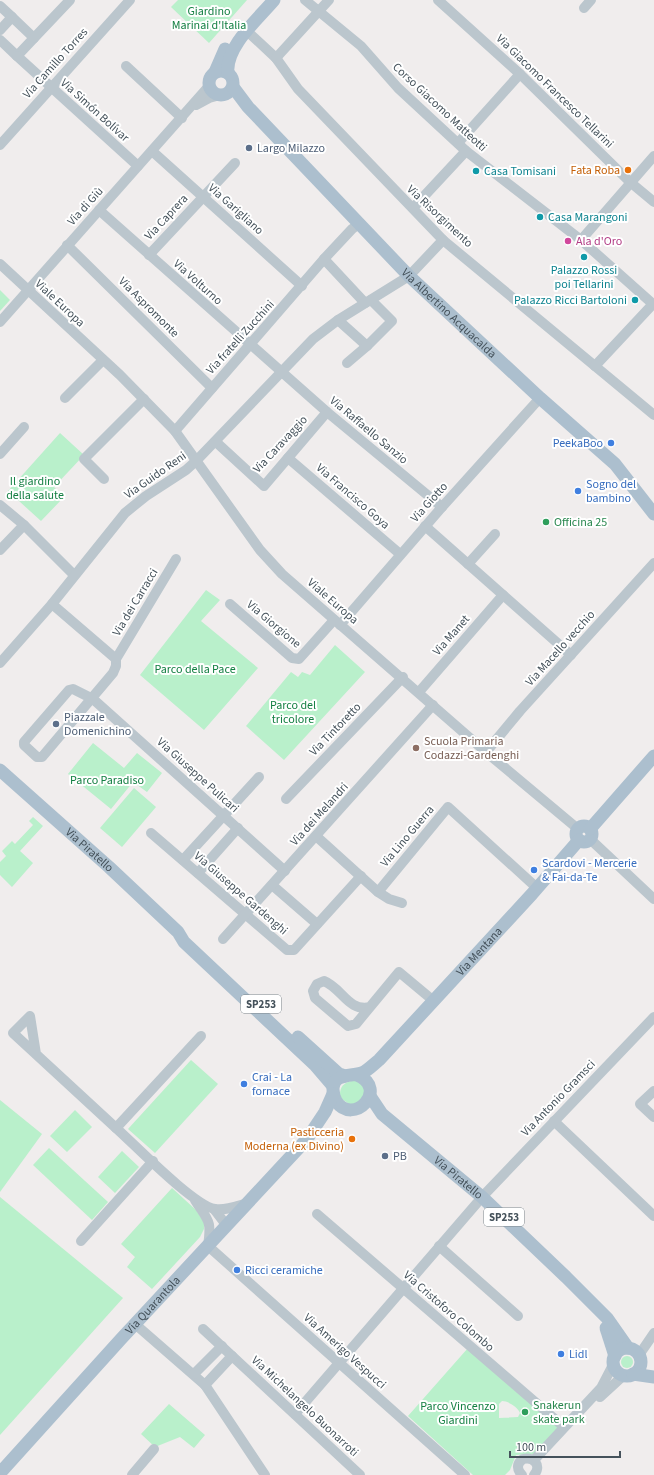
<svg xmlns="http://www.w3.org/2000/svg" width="654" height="1475" viewBox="0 0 654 1475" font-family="'Source Sans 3',sans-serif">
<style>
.green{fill:#b9f0cb;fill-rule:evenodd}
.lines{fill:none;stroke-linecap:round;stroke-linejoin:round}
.minor{stroke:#bbc6cd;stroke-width:10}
.major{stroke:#acbfce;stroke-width:13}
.service-dot{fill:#5c6f8a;stroke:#fff;stroke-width:1.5}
.food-dot{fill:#e8710a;stroke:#fff;stroke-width:1.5}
.culture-dot{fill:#0f9aa8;stroke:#fff;stroke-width:1.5}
.hotel-dot{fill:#d1479c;stroke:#fff;stroke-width:1.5}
.shop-dot{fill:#3f7fe0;stroke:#fff;stroke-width:1.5}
.leisure-dot{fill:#2e9e5b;stroke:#fff;stroke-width:1.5}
.education-dot{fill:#8d6e63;stroke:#fff;stroke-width:1.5}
.labels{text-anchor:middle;stroke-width:4;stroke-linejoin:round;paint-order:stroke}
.shield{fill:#fff;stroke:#7d868c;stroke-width:1}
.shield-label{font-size:11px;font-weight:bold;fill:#45525b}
.park-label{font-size:12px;fill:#137f42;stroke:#fff}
.street-label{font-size:12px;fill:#45525b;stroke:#fff}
.service-label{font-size:12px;fill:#4e5e75;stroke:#fff;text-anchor:start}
.food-label{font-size:12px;fill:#c56008;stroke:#fff;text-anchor:end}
.culture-label{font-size:12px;fill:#0d838f;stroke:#fff;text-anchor:start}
.hotel-label{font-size:12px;fill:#b23c85;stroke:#fff;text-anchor:start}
.shop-label{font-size:12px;fill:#366cbe;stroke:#fff;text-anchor:start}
.leisure-label{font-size:12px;fill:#27864d;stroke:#fff;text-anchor:start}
.education-label{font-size:12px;fill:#785e54;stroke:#fff;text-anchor:start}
</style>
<rect width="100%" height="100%" fill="#f0eded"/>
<g class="green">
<polygon points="178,0 247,0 209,43 171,7"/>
<polygon points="0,290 10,300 0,311"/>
<polygon points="60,433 84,455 54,487 64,497 41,521 8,491"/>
<polygon points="206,590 220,600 201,621 258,668 204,730 140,675"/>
<polygon points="335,645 365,672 284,760 246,726 291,672 298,677 302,672 310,675"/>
<polygon points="93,743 124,768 137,753 162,773 147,792 133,782 111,809 68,774"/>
<polygon points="134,788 156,807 122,847 100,828"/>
<polygon points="33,817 43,826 20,851 33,863 12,887 0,875 0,862 6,856 2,851 12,841 15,844 33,825 29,821"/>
<polygon points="191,1060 218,1084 155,1153 128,1129"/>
<path d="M 359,1080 L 367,1094 L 354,1107 L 340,1098 C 339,1084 346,1081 359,1080 Z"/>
<polygon points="0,1100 42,1134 0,1192"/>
<polygon points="75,1110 92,1127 67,1152 50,1136"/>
<polygon points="49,1148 108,1202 92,1220 33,1165"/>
<polygon points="122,1151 139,1167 115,1193 98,1177"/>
<polygon points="172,1188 196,1210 204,1222 204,1229 200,1237 152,1289 127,1267 135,1257 121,1244"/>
<polygon points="0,1197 123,1298 0,1435"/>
<path d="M 468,1348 L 559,1427 L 533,1454 L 516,1455 L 510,1470 L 505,1475 L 473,1475 L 408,1416 ZM 502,1401 C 508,1401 518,1407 520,1413 L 518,1417 L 499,1418 L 499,1404 Z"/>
<circle cx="627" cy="1362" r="6"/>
<polygon points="169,1404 205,1435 194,1448 180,1437 155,1447 141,1434"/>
</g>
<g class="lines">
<g class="minor">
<polyline points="305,0 361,46 398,88 466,151 581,240 654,305"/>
<polyline points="438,0 520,74 630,182 654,202"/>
<polyline points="0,6 12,17"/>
<polyline points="584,8 591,0"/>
<polyline points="0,30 12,17 34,38 17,56 0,40"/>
<polyline points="247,31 276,58 298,89 443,240 654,415"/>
<polyline points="34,38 70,0"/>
<polyline points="17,56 138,166"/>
<polyline points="276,58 329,0"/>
<polyline points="126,66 182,118"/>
<polyline points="196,105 209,98 220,95"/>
<polyline points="458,143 520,74"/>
<polyline points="0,145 130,0"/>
<polyline points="152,151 302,286"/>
<polyline points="413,208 466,151"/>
<polyline points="99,210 327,412 442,507"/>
<polyline points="581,240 654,156"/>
<polyline points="67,245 212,388"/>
<polyline points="149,255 235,163"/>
<polyline points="324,259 365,303"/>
<polyline points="0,264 120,375 175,431 260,550 282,574 486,752 578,829"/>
<polyline points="338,320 367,346 392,321 371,300"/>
<polyline points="0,322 209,86"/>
<polyline points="347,363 367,346"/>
<polyline points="595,366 653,304"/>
<polyline points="65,398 103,360"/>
<polyline points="175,431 324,259 352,229 360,223"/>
<polyline points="216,442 264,486 327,412"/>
<polyline points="0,454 24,427"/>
<polyline points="288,458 400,554"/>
<polyline points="104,479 84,459 144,399"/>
<polyline points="0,505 24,525 74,575"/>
<polyline points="425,526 571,655"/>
<polyline points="0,550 24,525"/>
<polyline points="176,559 116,659 116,666 113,673 42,757 37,757 24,745 24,742 69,690 73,689 93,699 285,871"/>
<polyline points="468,564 495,534"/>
<polyline points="52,604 116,659"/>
<polyline points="230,604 292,658 299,659 334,620"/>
<polyline points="340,625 442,507 540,398"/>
<polyline points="0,663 52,604 125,513 146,496 186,470 196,461 313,339 338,320 409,276 443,240"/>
<polyline points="419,692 503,595"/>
<polyline points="486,752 520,711 654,563"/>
<polyline points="286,799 403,677"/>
<polyline points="151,833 287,950 294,950 361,876"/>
<polyline points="316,836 378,892 389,899 402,903"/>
<polyline points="590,839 654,899"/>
<polyline points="183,860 259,777"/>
<polyline points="198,873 238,828"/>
<polyline points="272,885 317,924"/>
<polyline points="378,892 448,807 537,888"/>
<polyline points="223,939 433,705"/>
<path d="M 370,1007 L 356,1024 L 348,1026 L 315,998 L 313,991 L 317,984 L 324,981 C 342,988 348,1012 370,1007 L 399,972 L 429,997"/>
<path d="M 201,1036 L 116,1128 C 135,1145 194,1206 215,1209 C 225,1211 237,1206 248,1203"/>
<polyline points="36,1054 30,1016 13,1033 116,1128"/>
<polyline points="654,1091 640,1104 654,1117"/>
<polyline points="554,1121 654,1216"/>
<polyline points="482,1197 654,1017"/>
<path d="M 195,1200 C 208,1221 212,1219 208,1246 L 465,1475"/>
<polyline points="214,1209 227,1226"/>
<polyline points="317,1214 564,1427"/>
<polyline points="81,1241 153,1161"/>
<polyline points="439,1246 518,1316"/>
<polyline points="135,1324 205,1385 265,1475"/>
<polyline points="203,1329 360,1475"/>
<polyline points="639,1355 654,1333"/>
<polyline points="194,1374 222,1346"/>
<polyline points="205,1385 232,1356"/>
<polyline points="600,1397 624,1375"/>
<polyline points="295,1414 477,1203"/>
<polyline points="534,1460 601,1388 614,1363"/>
<polyline points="132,1475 154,1449"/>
<path d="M 522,1475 C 516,1469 517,1463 523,1459 C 534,1456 542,1466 534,1475"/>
</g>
<g class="major">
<circle cx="221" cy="83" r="12"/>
<polyline points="215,72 225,49"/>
<path d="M 228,73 C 225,47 258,19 274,0"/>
<path id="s1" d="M 233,87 L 248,107 L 409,276 L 540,398 L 615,464 L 654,514"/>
<path id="s2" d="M 0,770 L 109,867 L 178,932 L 184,942 L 315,1065 L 333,1086"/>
<circle cx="584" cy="834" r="8"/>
<polyline points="590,829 654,756"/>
<polyline points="298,1037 339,1074 345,1076"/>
<path id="s3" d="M 357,1075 C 390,1089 353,1127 336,1101 C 334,1097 333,1093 333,1089 C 333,1072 355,1077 364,1072 C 369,1069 374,1064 379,1060 L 532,894 L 579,840"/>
<path id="s4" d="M 370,1096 L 382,1114 L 482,1197 L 566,1277 L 607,1318 L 628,1348"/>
<polyline points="606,1328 615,1356"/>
<circle cx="627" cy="1362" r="14"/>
<polyline points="633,1374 654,1377"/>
<path id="s5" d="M 0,1473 L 121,1339 L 307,1139 L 325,1112 L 333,1094"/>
</g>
</g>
<g class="service-dot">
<circle cx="249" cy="148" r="4"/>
<circle cx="56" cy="724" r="4"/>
<circle cx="385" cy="1156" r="4"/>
</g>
<g class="food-dot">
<circle cx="628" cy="170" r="4"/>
<circle cx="352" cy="1139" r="4"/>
</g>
<g class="culture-dot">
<circle cx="476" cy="171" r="4"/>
<circle cx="540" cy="217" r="4"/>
<circle cx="584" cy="257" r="4"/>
<circle cx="635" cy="300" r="4"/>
</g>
<circle class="hotel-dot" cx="568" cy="241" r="4"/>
<g class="shop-dot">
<circle cx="611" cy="443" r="4"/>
<circle cx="578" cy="491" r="4"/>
<circle cx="534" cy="870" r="4"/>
<circle cx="244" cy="1084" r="4"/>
<circle cx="237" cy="1270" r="4"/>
<circle cx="561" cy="1354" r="4"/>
</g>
<g class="leisure-dot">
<circle cx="546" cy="522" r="4"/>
<circle cx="525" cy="1412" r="4"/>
</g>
<circle class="education-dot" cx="416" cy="748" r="4"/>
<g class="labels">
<g class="shield">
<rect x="241" y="995" width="40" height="18" rx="3"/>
<rect x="484" y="1208" width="40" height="18" rx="3"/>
</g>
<g class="shield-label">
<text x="261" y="1008">SP253</text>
<text x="504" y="1221">SP253</text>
</g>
<g class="park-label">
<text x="209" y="15">Giardino<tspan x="209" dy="14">Marinai d'Italia</tspan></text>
<text x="35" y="485">Il giardino<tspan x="35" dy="14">della salute</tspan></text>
<text x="195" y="673">Parco della Pace</text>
<text x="293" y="709">Parco del<tspan x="293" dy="14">tricolore</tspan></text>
<text x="107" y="784">Parco Paradiso</text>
<text x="458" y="1410">Parco Vincenzo<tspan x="458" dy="14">Giardini</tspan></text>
</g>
<g class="street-label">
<text transform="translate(55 63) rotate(-48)" y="4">Via Camillo Torres</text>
<text transform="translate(555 91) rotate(44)" y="4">Via Giacomo Francesco Tellarini</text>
<text transform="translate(440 107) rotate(43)" y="4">Corso Giacomo Matteotti</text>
<text transform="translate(95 110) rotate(42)" y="4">Via Simón Bolívar</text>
<text transform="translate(85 206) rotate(-48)" y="4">Via di Giù</text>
<text transform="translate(236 209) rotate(42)" y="4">Via Garigliano</text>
<text transform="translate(440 216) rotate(43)" y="4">Via Risorgimento</text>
<text transform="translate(166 217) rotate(-47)" y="4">Via Caprera</text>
<text transform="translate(198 282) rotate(42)" y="4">Via Volturno</text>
<text transform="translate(60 303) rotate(43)" y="4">Viale Europa</text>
<text transform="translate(149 307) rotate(45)" y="4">Via Aspromonte</text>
<text dy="4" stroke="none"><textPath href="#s1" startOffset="313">Via Albertino Acquacalda</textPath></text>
<text transform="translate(240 337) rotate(-48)" y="4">Via fratelli Zucchini</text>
<text transform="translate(369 430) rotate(40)" y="4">Via Raffaello Sanzio</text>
<text transform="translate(280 444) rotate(-47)" y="4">Via Caravaggio</text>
<text transform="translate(155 475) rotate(-35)" y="4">Via Guido Reni</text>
<text transform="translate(353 496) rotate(41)" y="4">Via Francisco Goya</text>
<text transform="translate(429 502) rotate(-48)" y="4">Via Giotto</text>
<text transform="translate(333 601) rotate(41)" y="4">Viale Europa</text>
<text transform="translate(135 602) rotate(-59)" y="4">Via dei Carracci</text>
<text transform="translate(274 624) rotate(40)" y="4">Via Giorgione</text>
<text transform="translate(451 635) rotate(-49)" y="4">Via Manet</text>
<text transform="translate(560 648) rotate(-48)" y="4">Via Macello vecchio</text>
<text transform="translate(335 729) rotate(-46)" y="4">Via Tintoretto</text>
<text transform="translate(198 775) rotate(42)" y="4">Via Giuseppe Pulicari</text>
<text transform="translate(319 814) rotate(-48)" y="4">Via dei Melandri</text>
<text transform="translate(407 836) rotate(-50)" y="4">Via Lino Guerra</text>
<text dy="4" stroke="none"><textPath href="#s2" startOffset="120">Via Piratello</textPath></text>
<text transform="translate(241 893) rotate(41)" y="4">Via Giuseppe Gardenghi</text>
<text dy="4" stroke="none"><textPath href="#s3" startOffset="288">Via Mentana</textPath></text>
<text transform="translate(558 1098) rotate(-46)" y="4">Via Antonio Gramsci</text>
<text dy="4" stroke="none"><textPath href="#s4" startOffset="121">Via Piratello</textPath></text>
<text dy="4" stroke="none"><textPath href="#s5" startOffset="227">Via Quarantola</textPath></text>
<text transform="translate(449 1311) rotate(41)" y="4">Via Cristoforo Colombo</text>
<text transform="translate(345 1351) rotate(42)" y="4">Via Amerigo Vespucci</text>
<text transform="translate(305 1406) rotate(43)" y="4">Via Michelangelo Buonarroti</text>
</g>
<g class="service-label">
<text x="257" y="152">Largo Milazzo</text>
<text x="64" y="721">Piazzale<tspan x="64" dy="14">Domenichino</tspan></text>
<text x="393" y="1160">PB</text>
</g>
<g class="food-label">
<text x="620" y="174">Fata Roba</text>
<text x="344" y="1136">Pasticceria<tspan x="344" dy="14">Moderna (ex Divino)</tspan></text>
</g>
<g class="culture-label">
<text x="484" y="175">Casa Tomisani</text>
<text x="548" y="221">Casa Marangoni</text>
<text x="584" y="274" text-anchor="middle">Palazzo Rossi<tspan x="584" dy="14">poi Tellarini</tspan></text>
<text x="627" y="304" text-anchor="end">Palazzo Ricci Bartoloni</text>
</g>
<g class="hotel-label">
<text x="576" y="245">Ala d'Oro</text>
</g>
<g class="shop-label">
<text x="603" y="447" text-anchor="end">PeekaBoo</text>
<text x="586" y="488">Sogno del<tspan x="586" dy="14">bambino</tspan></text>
<text x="542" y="867">Scardovi - Mercerie<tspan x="542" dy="14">&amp; Fai-da-Te</tspan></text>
<text x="252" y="1081">Crai - La<tspan x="252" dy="14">fornace</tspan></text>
<text x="245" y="1274">Ricci ceramiche</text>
<text x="569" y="1358">Lidl</text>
</g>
<g class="leisure-label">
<text x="554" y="526">Officina 25</text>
<text x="533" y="1409">Snakerun<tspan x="533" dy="14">skate park</tspan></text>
</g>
<g class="education-label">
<text x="424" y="745">Scuola Primaria<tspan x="424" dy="14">Codazzi-Gardenghi</tspan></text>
</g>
</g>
<path d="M510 1451v6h110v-6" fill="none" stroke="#45525b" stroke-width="2"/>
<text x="516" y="1451" font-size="12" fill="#45525b" stroke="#ffffff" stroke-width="3" paint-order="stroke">100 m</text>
</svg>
